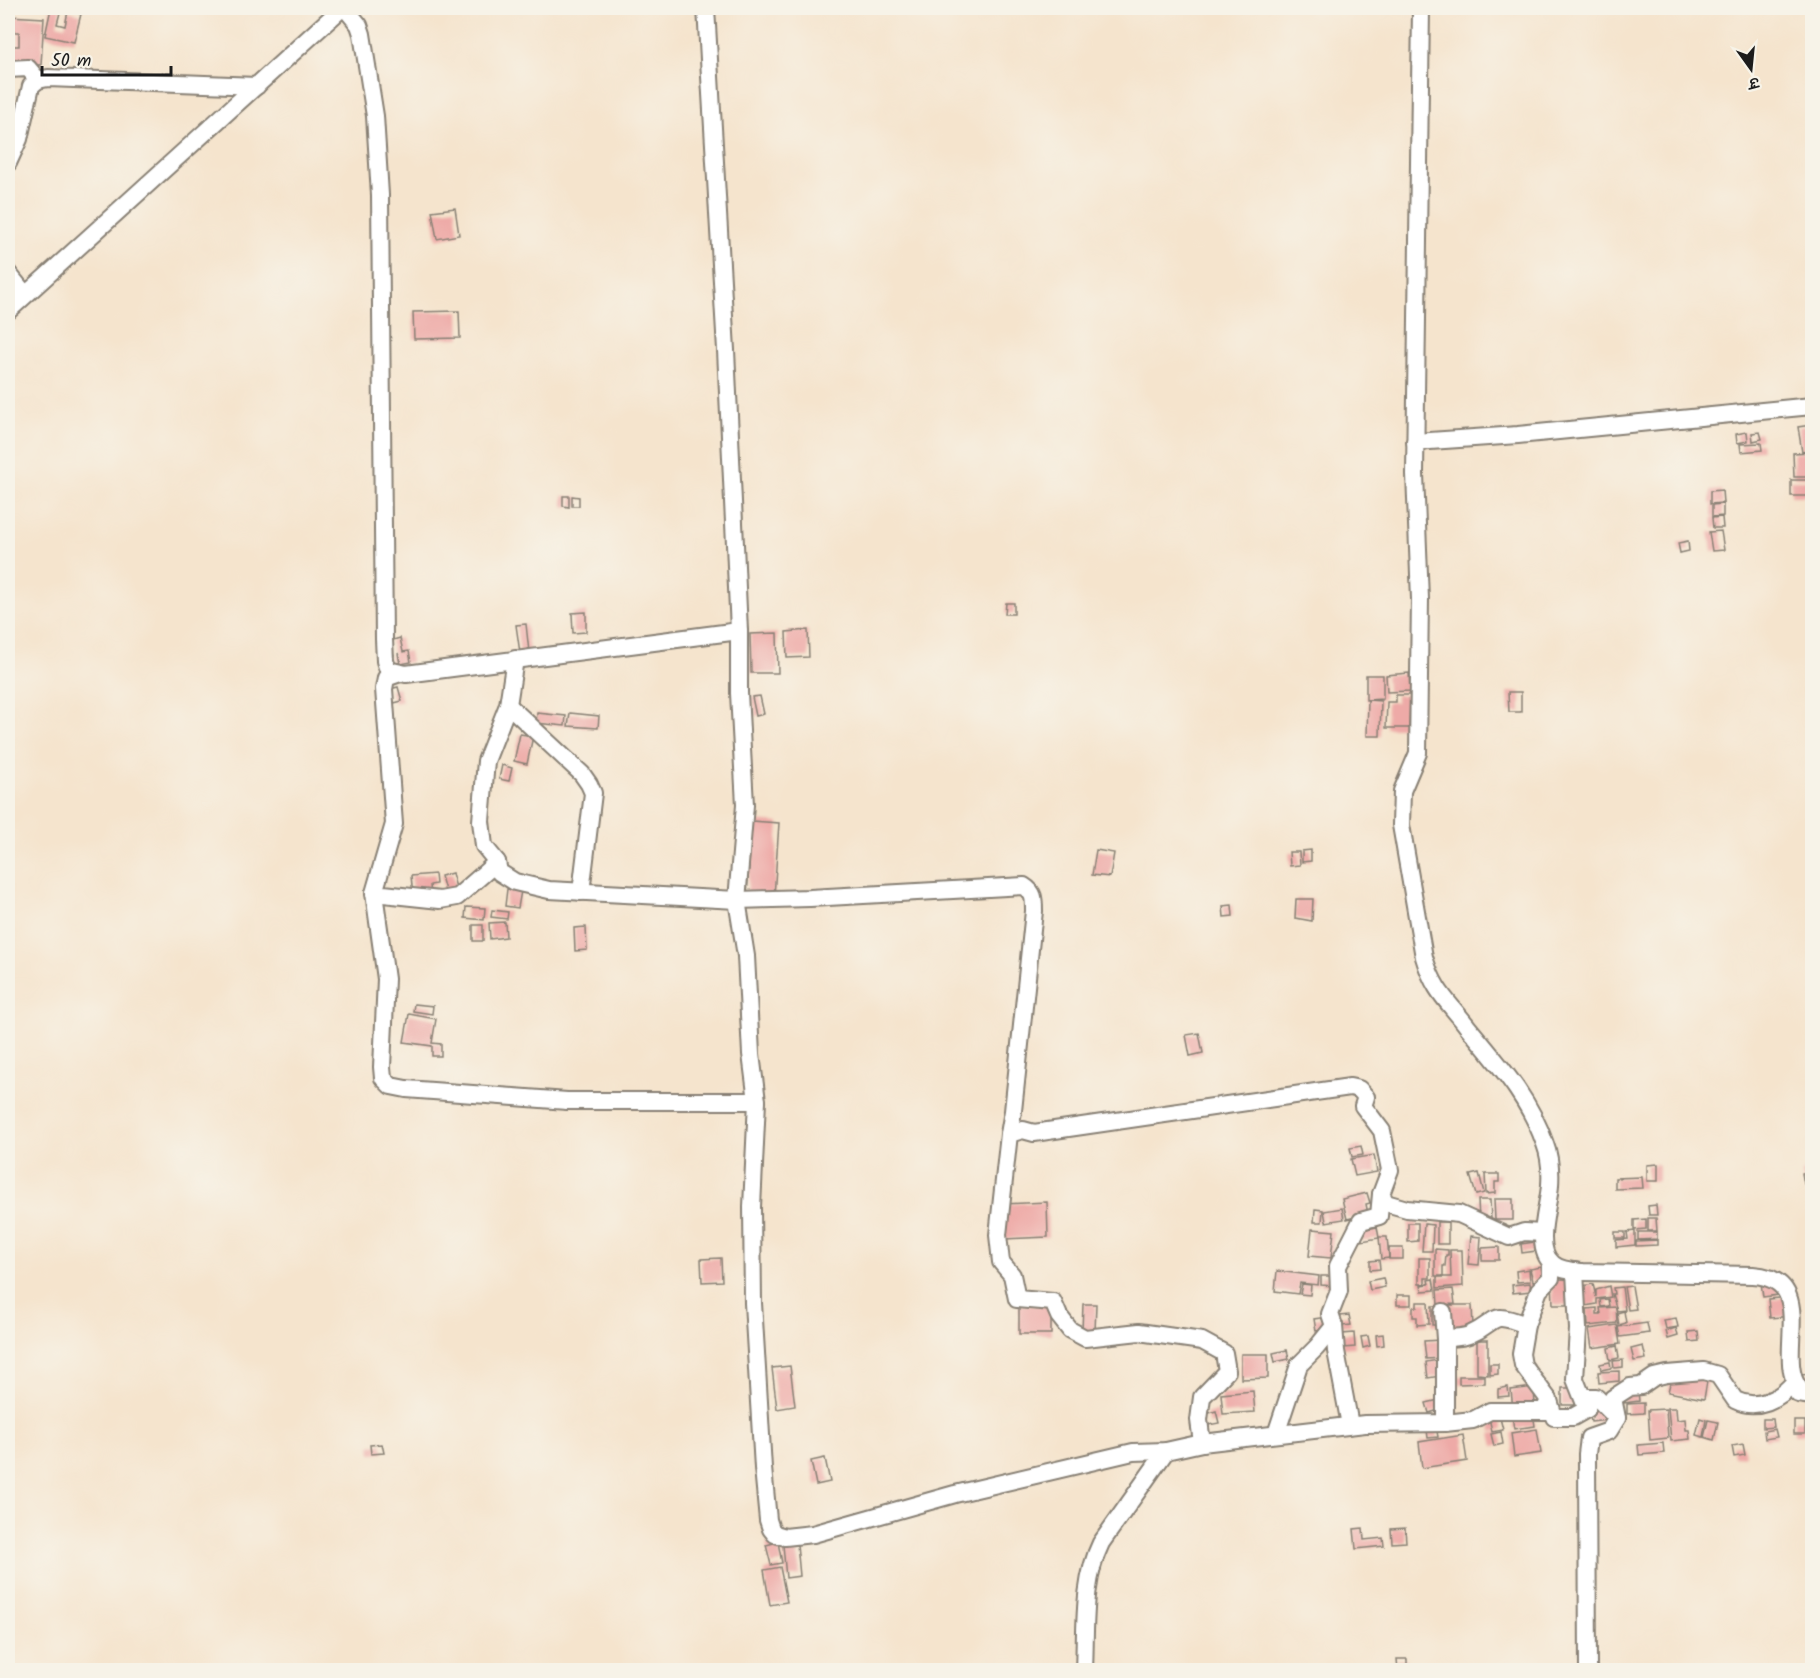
<svg xmlns="http://www.w3.org/2000/svg" width="1820" height="1678" viewBox="0 0 1820 1678" font-family="Kalam,'Playpen Sans Deva',sans-serif">
<style>
.building{fill:#eeaaa7}
.lines{fill:none;stroke-linecap:round;stroke-linejoin:round}
.minor-casing{stroke:#888074;stroke-width:20}
.minor{stroke:#fff;stroke-width:16}
</style>
<rect width="100%" height="100%" fill="#f7f3e8"/>
<filter id="ink" filterUnits="userSpaceOnUse"><feTurbulence type="fractalNoise" baseFrequency=".0167" numOctaves="2"/><feDisplacementMap in="SourceGraphic" scale="12" xChannelSelector="R" yChannelSelector="G"/><feConvolveMatrix kernelMatrix="1 2 1 2 8 2 1 2 1" color-interpolation-filters="sRGB"/></filter>
<filter id="wash" filterUnits="userSpaceOnUse"><feTurbulence type="fractalNoise" baseFrequency=".008" numOctaves="4" result="noise"/><feDisplacementMap in="SourceGraphic" scale="24" xChannelSelector="R" yChannelSelector="G"/><feGaussianBlur stdDeviation="1.35" result="paint"/><feColorMatrix in="noise" values="0 0 0 0 0 0 0 0 0 0 0 0 0 0 0 0 0 1.4 0 .05"/><feComposite in="paint" operator="in"/></filter>
<g filter="url(#wash)">
<rect width="100%" height="100%" fill="#f5e4cd"/>
<g id="blocks">
<g class="building">
<polygon points="51,8 61,9 57,24 65,26 68,11 81,14 74,42 45,36"/>
<polygon points="8,16 44,18 41,65 8,64 8,46 19,46 19,32 8,32"/>
<polygon points="455,208 459,235 437,239 432,211"/>
<polygon points="459,311 460,338 414,339 413,312"/>
<polygon points="1811,425 1812,450 1802,452 1798,427"/>
<polygon points="1747,432 1748,441 1737,443 1736,434"/>
<polygon points="1760,432 1762,439 1753,441 1752,433"/>
<polygon points="1761,443 1762,450 1741,452 1740,444"/>
<polygon points="1812,452 1812,477 1794,477 1793,453"/>
<rect x="1791" y="480" width="21" height="16"/>
<polygon points="1722,490 1723,503 1710,504 1710,491"/>
<polygon points="563,496 569,496 569,507 563,506"/>
<polygon points="572,496 579,497 579,506 572,506"/>
<polygon points="1723,504 1723,516 1712,517 1712,505"/>
<polygon points="1722,517 1723,528 1713,528 1712,518"/>
<polygon points="1721,531 1724,550 1712,551 1709,532"/>
<polygon points="1688,541 1689,551 1680,553 1678,543"/>
<polygon points="1006,603 1014,603 1014,614 1005,614"/>
<polygon points="586,612 586,632 573,633 572,613"/>
<polygon points="526,624 529,652 520,653 516,625"/>
<polygon points="808,630 809,657 787,658 786,632"/>
<polygon points="777,633 778,673 751,673 750,634"/>
<polygon points="400,638 403,652 409,651 411,662 401,664 398,653 400,664 393,666 390,656 394,655 390,641"/>
<polygon points="1409,673 1410,691 1387,692 1386,675"/>
<polygon points="1366,675 1383,675 1383,699 1366,700"/>
<polygon points="398,687 402,701 394,703 390,689"/>
<polygon points="1508,692 1521,692 1521,712 1509,712"/>
<polygon points="1396,695 1410,695 1409,728 1386,728 1387,702 1396,702"/>
<polygon points="760,696 764,714 756,716 752,697"/>
<polygon points="1368,700 1381,701 1380,736 1367,736"/>
<polygon points="537,713 566,716 565,726 536,723"/>
<polygon points="570,713 599,716 598,728 568,726"/>
<polygon points="520,734 533,736 527,764 514,761"/>
<polygon points="502,765 512,768 509,781 499,779"/>
<polygon points="752,821 779,823 774,897 747,895"/>
<polygon points="1096,850 1114,853 1110,877 1092,875"/>
<polygon points="1311,850 1311,861 1302,862 1302,851"/>
<polygon points="1289,852 1299,852 1300,865 1290,866"/>
<polygon points="452,873 458,895 447,898 441,876"/>
<polygon points="435,874 436,884 430,885 431,895 413,896 411,876"/>
<polygon points="507,889 521,891 518,908 505,906"/>
<polygon points="1296,899 1313,899 1312,921 1295,918"/>
<polygon points="1232,905 1233,916 1224,917 1223,906"/>
<polygon points="466,907 485,908 484,920 465,918"/>
<polygon points="492,910 508,912 507,919 491,917"/>
<polygon points="505,922 506,937 490,939 489,923"/>
<rect x="473" y="925" width="10" height="16"/>
<polygon points="586,927 587,950 575,951 574,928"/>
<polygon points="414,1004 433,1006 432,1014 413,1011"/>
<polygon points="409,1014 436,1019 432,1043 441,1044 441,1056 432,1056 432,1046 404,1042"/>
<polygon points="1199,1033 1203,1053 1190,1056 1186,1035"/>
<polygon points="1361,1146 1363,1155 1352,1157 1350,1148"/>
<polygon points="1374,1155 1377,1172 1355,1176 1351,1159"/>
<polygon points="1658,1164 1658,1181 1647,1181 1647,1165"/>
<polygon points="1812,1171 1812,1183 1804,1184 1802,1173"/>
<polygon points="1479,1173 1484,1193 1476,1195 1470,1175"/>
<polygon points="1485,1174 1499,1174 1499,1182 1495,1182 1495,1193 1486,1194"/>
<polygon points="1642,1177 1643,1188 1615,1189 1615,1178"/>
<polygon points="1367,1193 1370,1203 1366,1204 1368,1214 1347,1219 1342,1199"/>
<polygon points="1494,1199 1513,1199 1513,1220 1495,1220"/>
<polygon points="1478,1200 1490,1200 1491,1219 1479,1220"/>
<polygon points="1047,1202 1048,1237 1004,1239 1003,1204"/>
<polygon points="1656,1205 1657,1215 1649,1215 1648,1206"/>
<polygon points="1342,1208 1344,1219 1326,1222 1324,1211"/>
<polygon points="1315,1209 1323,1210 1322,1222 1314,1222"/>
<polygon points="1648,1218 1656,1218 1657,1231 1648,1231"/>
<polygon points="1646,1219 1646,1229 1634,1230 1634,1220"/>
<rect x="1437" y="1222" width="11" height="22"/>
<polygon points="1408,1223 1418,1223 1418,1241 1408,1242"/>
<polygon points="1424,1224 1433,1225 1432,1251 1422,1251"/>
<polygon points="1377,1227 1379,1238 1362,1241 1360,1230"/>
<polygon points="1312,1229 1334,1231 1331,1258 1309,1256"/>
<polygon points="1635,1231 1635,1245 1616,1247 1616,1240 1628,1239 1627,1232"/>
<rect x="1615" y="1232" width="10" height="6"/>
<polygon points="1638,1232 1657,1232 1657,1239 1638,1240"/>
<polygon points="1471,1236 1481,1237 1479,1265 1468,1264"/>
<polygon points="1379,1237 1387,1237 1389,1258 1381,1259"/>
<polygon points="1657,1240 1657,1245 1636,1246 1636,1241"/>
<polygon points="1535,1242 1536,1251 1522,1253 1521,1244"/>
<polygon points="1499,1247 1499,1260 1482,1260 1482,1248"/>
<rect x="1389" y="1248" width="14" height="11"/>
<polygon points="1435,1249 1448,1250 1448,1255 1446,1255 1445,1266 1443,1266 1443,1276 1435,1276"/>
<polygon points="1450,1250 1462,1250 1463,1286 1437,1288 1437,1277 1451,1277"/>
<polygon points="721,1258 722,1281 702,1282 701,1259"/>
<polygon points="1419,1258 1430,1258 1430,1278 1425,1278 1425,1284 1419,1284"/>
<polygon points="1379,1260 1380,1269 1370,1270 1370,1261"/>
<polygon points="1541,1267 1543,1279 1533,1281 1530,1269"/>
<polygon points="1529,1269 1530,1281 1517,1282 1516,1271"/>
<polygon points="1277,1271 1319,1276 1318,1285 1300,1283 1298,1294 1275,1291"/>
<polygon points="1321,1276 1334,1276 1334,1286 1321,1285"/>
<polygon points="1383,1278 1385,1287 1370,1290 1368,1281"/>
<polygon points="1433,1279 1435,1290 1422,1291 1421,1285 1429,1284 1428,1280"/>
<polygon points="1552,1279 1569,1279 1569,1305 1553,1305"/>
<polygon points="1807,1279 1812,1279 1812,1302 1809,1303"/>
<polygon points="1777,1282 1778,1295 1763,1297 1761,1283"/>
<polygon points="1530,1283 1531,1291 1513,1293 1512,1285"/>
<polygon points="1302,1284 1311,1285 1310,1295 1300,1294"/>
<polygon points="1593,1284 1596,1297 1596,1290 1609,1286 1611,1297 1597,1299 1597,1304 1585,1306 1581,1286"/>
<polygon points="1632,1286 1636,1309 1628,1310 1624,1287"/>
<polygon points="1622,1287 1625,1310 1617,1311 1612,1294 1614,1294 1613,1288"/>
<polygon points="1453,1289 1455,1304 1438,1305 1437,1290"/>
<rect x="1397" y="1295" width="14" height="10"/>
<polygon points="1789,1297 1791,1316 1770,1318 1768,1299"/>
<polygon points="1608,1299 1609,1306 1601,1307 1600,1300"/>
<polygon points="1417,1302 1428,1302 1429,1324 1417,1325 1417,1317 1413,1317 1413,1307 1417,1307"/>
<polygon points="1083,1304 1096,1304 1095,1332 1082,1331"/>
<rect x="1019" y="1305" width="32" height="29"/>
<polygon points="1448,1305 1472,1305 1473,1328 1448,1329"/>
<polygon points="1432,1306 1439,1306 1440,1325 1432,1325"/>
<polygon points="1616,1307 1617,1323 1588,1326 1587,1309 1597,1308 1597,1314 1601,1314 1600,1308"/>
<polygon points="1624,1311 1626,1323 1619,1325 1617,1313"/>
<polygon points="1349,1315 1351,1325 1342,1326 1340,1316"/>
<polygon points="1327,1317 1329,1329 1316,1331 1314,1319"/>
<polygon points="1676,1318 1678,1327 1666,1329 1664,1320"/>
<polygon points="1647,1323 1649,1333 1620,1337 1618,1327"/>
<polygon points="1617,1325 1620,1344 1592,1348 1589,1329"/>
<polygon points="1676,1328 1678,1336 1668,1339 1666,1331"/>
<polygon points="1698,1331 1699,1341 1689,1342 1688,1332"/>
<polygon points="1354,1333 1355,1347 1343,1348 1342,1334"/>
<polygon points="1383,1334 1384,1345 1377,1346 1376,1335"/>
<polygon points="1368,1336 1370,1346 1363,1348 1361,1337"/>
<polygon points="1440,1340 1442,1358 1426,1359 1424,1341"/>
<polygon points="1477,1340 1488,1340 1488,1375 1477,1374"/>
<polygon points="1617,1346 1619,1358 1610,1360 1608,1348"/>
<polygon points="1643,1346 1646,1359 1634,1361 1631,1349"/>
<polygon points="1287,1350 1289,1359 1275,1362 1273,1353"/>
<polygon points="1241,1354 1268,1354 1268,1378 1241,1379"/>
<polygon points="1438,1360 1441,1376 1428,1378 1426,1362"/>
<polygon points="1623,1360 1623,1367 1614,1368 1613,1361"/>
<polygon points="1610,1362 1611,1368 1601,1370 1600,1364"/>
<polygon points="1490,1364 1498,1364 1498,1374 1490,1375"/>
<polygon points="790,1366 795,1406 777,1409 772,1368"/>
<polygon points="1619,1371 1619,1381 1599,1383 1598,1372"/>
<polygon points="1809,1374 1811,1388 1802,1390 1800,1375"/>
<polygon points="1672,1375 1707,1381 1704,1399 1668,1392"/>
<polygon points="1459,1376 1485,1376 1485,1383 1459,1384"/>
<polygon points="1508,1387 1509,1396 1498,1397 1498,1389"/>
<polygon points="1534,1387 1535,1407 1513,1409 1511,1390"/>
<polygon points="1562,1388 1575,1388 1576,1405 1562,1405"/>
<polygon points="1253,1391 1255,1412 1223,1414 1221,1394"/>
<polygon points="1638,1391 1639,1401 1624,1403 1623,1393"/>
<polygon points="1439,1400 1442,1409 1429,1413 1426,1403"/>
<polygon points="1644,1403 1644,1413 1627,1414 1627,1404"/>
<polygon points="1606,1407 1608,1420 1591,1422 1589,1410"/>
<polygon points="1668,1408 1676,1408 1677,1420 1685,1419 1686,1430 1689,1430 1690,1439 1671,1441"/>
<polygon points="1666,1409 1668,1438 1650,1440 1648,1410"/>
<polygon points="1216,1411 1219,1423 1209,1425 1206,1414"/>
<polygon points="1533,1413 1535,1426 1514,1429 1512,1416"/>
<polygon points="1499,1414 1503,1430 1492,1432 1489,1417"/>
<polygon points="1700,1418 1706,1420 1703,1437 1696,1435"/>
<polygon points="1763,1419 1773,1419 1774,1427 1763,1428"/>
<polygon points="1435,1420 1438,1437 1428,1438 1426,1422"/>
<polygon points="1708,1420 1718,1422 1714,1440 1704,1437"/>
<rect x="1794" y="1421" width="11" height="13"/>
<polygon points="1537,1429 1541,1453 1514,1457 1511,1433"/>
<polygon points="1775,1429 1777,1437 1765,1439 1764,1431"/>
<polygon points="1501,1432 1503,1444 1494,1446 1491,1434"/>
<polygon points="1463,1435 1467,1461 1422,1468 1419,1442"/>
<polygon points="1663,1443 1664,1453 1639,1455 1638,1445"/>
<polygon points="382,1444 384,1453 371,1454 370,1445"/>
<polygon points="1743,1444 1745,1455 1734,1457 1732,1446"/>
<polygon points="825,1458 830,1482 816,1485 811,1461"/>
<polygon points="1363,1528 1364,1540 1383,1538 1384,1546 1356,1549 1354,1529"/>
<polygon points="1405,1528 1406,1542 1392,1543 1391,1529"/>
<polygon points="778,1542 782,1563 771,1565 766,1545"/>
<polygon points="797,1544 800,1576 786,1578 783,1545"/>
<polygon points="780,1567 787,1602 770,1605 764,1570"/>
<polygon points="1397,1659 1407,1659 1407,1670 1398,1670"/>
</g>
</g>
</g>
<g filter="url(#ink)">
<use href="#blocks" fill-opacity="0" stroke="#888074" stroke-width="1.5"/>
<g class="lines">
<defs>
<g id="minor">
<polyline points="345,8 359,25 362,34 375,116 380,195 384,639 385,661 388,670 406,674 739,631"/>
<polyline points="706,8 726,350 739,631 739,693 745,805 737,900 746,956 751,1054 757,1101 752,1207 753,1303 763,1468 768,1520 771,1529 775,1534 785,1537 813,1534 955,1494 1133,1452 1166,1451 1202,1443 1365,1424 1445,1423 1473,1420 1490,1411 1544,1411 1549,1400 1554,1417 1573,1417 1587,1409"/>
<path d="M 1421,8 L 1415,474 L 1420,599 L 1418,753 L 1402,791 L 1401,825 L 1424,957 C 1434,991 1446,999 1467,1026 C 1498,1064 1529,1097 1545,1144 C 1550,1157 1551,1171 1550,1185 C 1549,1206 1533,1249 1553,1264 C 1561,1271 1573,1271 1583,1272 L 1753,1275 C 1820,1279 1774,1357 1799,1388 L 1798,1394 L 1812,1396"/>
<polyline points="8,69 28,68 38,80"/>
<polyline points="8,163 19,139 31,86 38,80 48,78 257,86"/>
<polyline points="8,273 25,294"/>
<polyline points="8,311 342,8"/>
<polyline points="1415,442 1518,435 1812,406"/>
<path d="M 515,659 L 508,705 L 486,761 L 481,821 L 484,846 L 497,862 L 499,872 L 515,882 L 549,890 L 737,900 L 810,898 L 1024,886 C 1034,892 1034,899 1034,911 L 1013,1111 L 1009,1134 L 1023,1130 L 1034,1133 L 1350,1087 L 1359,1089 L 1366,1097 L 1363,1106 L 1382,1131 L 1390,1170 L 1381,1194 L 1386,1203 L 1407,1209 L 1459,1214 L 1509,1237 L 1524,1232 L 1543,1233"/>
<polyline points="400,673 386,678 384,689 394,824 374,893 440,900 457,897 497,862"/>
<polyline points="508,705 582,774 589,784 593,793 581,892"/>
<polyline points="374,893 386,979 382,1067 383,1078 391,1086 406,1089 567,1101 757,1101"/>
<polyline points="1009,1134 998,1235 1001,1262 1012,1275 1017,1299 1053,1302 1059,1316 1070,1330 1085,1338 1139,1332 1202,1341 1224,1353 1227,1371 1202,1397 1199,1420 1202,1443"/>
<path d="M 1575,1271 L 1578,1329 L 1575,1379 L 1587,1409 L 1587,1397 L 1596,1397 L 1617,1418 L 1613,1398 L 1630,1387 L 1641,1386 L 1654,1377 L 1667,1374 L 1704,1371 L 1718,1375 L 1735,1400 C 1757,1411 1780,1399 1794,1382"/>
<polyline points="1443,1312 1445,1339 1445,1423"/>
<polyline points="1334,1326 1336,1351 1350,1425"/>
<path d="M 1445,1339 C 1452,1337 1462,1338 1469,1335 C 1500,1322 1487,1310 1526,1325"/>
<polyline points="1549,1400 1523,1365 1521,1354 1526,1325 1539,1290 1551,1278 1551,1264"/>
<polyline points="1276,1434 1299,1365 1317,1347 1334,1326 1330,1314 1339,1291 1338,1266 1361,1221 1379,1216 1381,1194"/>
<path d="M 1084,1670 C 1086,1628 1082,1582 1101,1543 L 1166,1451"/>
<polyline points="1588,1670 1587,1454 1589,1438 1609,1431 1617,1418"/>
</g>
</defs>
<use href="#minor" class="minor-casing"/>
<use href="#minor" class="minor"/>
</g>
</g>
<rect width="1820" height="1678" fill="none" stroke="#f7f3e8" stroke-width="30"/>
<g transform="translate(1751 69) rotate(165)" stroke="#f7f3e8" stroke-width="4.5" paint-order="stroke">
<path d="M0-4.5L10 22L0 15L-10 22Z" fill="#1c1c1c"/>
<text y="-9" font-size="16" font-weight="bold" text-anchor="middle" fill="#1c1c1c">उ</text>
</g>
<path d="M42 66v9h129v-9" fill="none" stroke="#1c1c1c" stroke-width="3"/>
<text x="51" y="66" font-size="18" fill="#1c1c1c" stroke="#f7f3e8" stroke-width="4.5" paint-order="stroke">50 m</text>
</svg>
